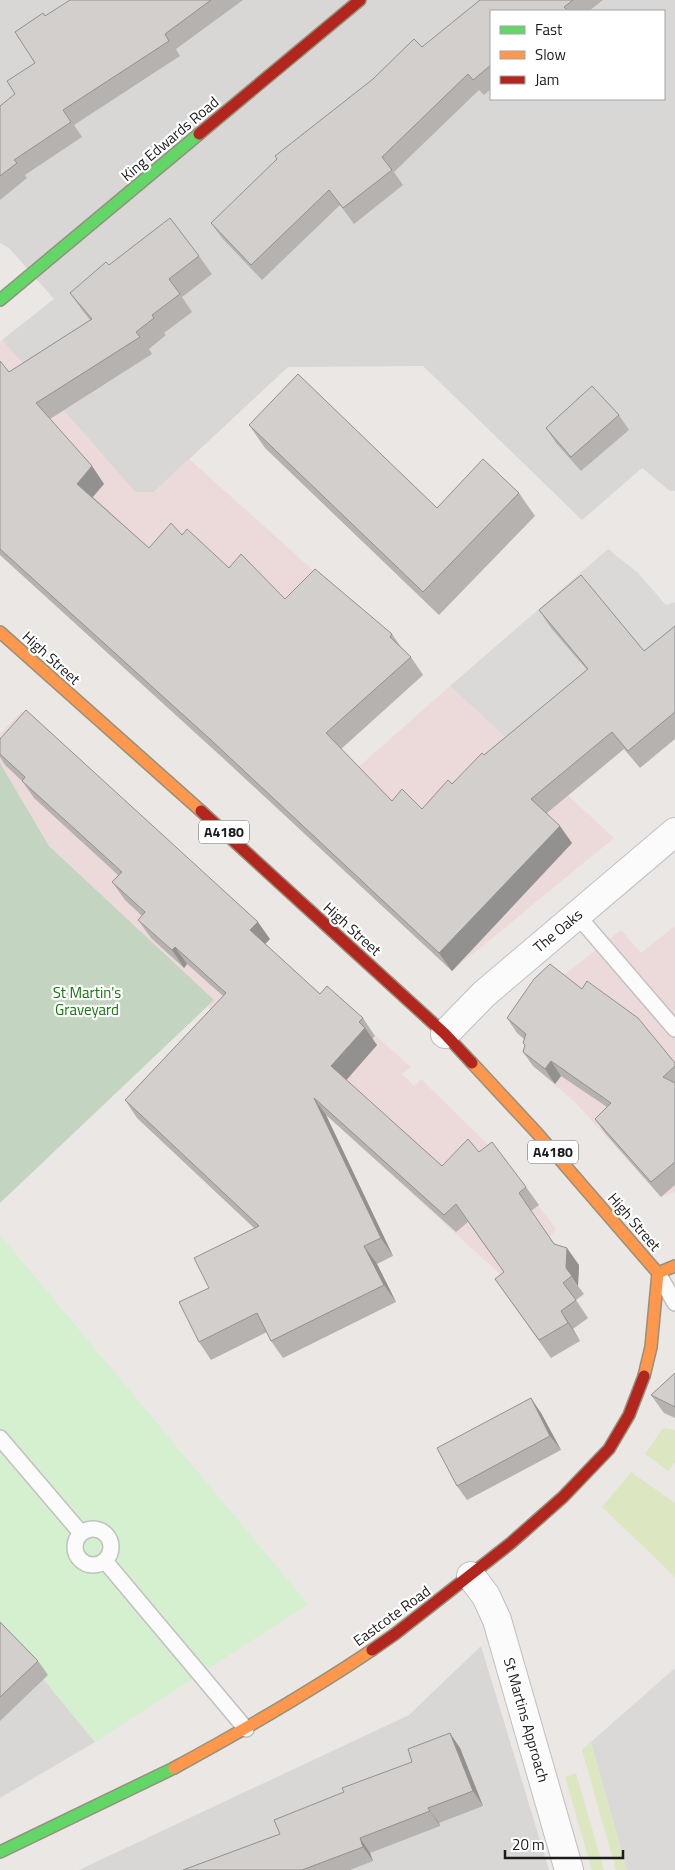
<svg xmlns="http://www.w3.org/2000/svg" width="675" height="1870" viewBox="0 0 675 1870" font-family="'Titillium Web',sans-serif">
<style>
.residential{fill:#d9d7d6;fill-rule:evenodd}
.commercial{fill:#ecdadb}
.grass{fill:#dce7c2}
.cemetery{fill:#c3d4c0}
.park{fill:#d4f0cf}
.parking{fill:#dad9d8}
.lines{fill:none;stroke-linecap:round;stroke-linejoin:round}
.lane-casing{stroke:#c1c0bf;stroke-width:18}
.street-casing{stroke:#c1c0bf;stroke-width:30}
.fast-casing{stroke:#94917d;stroke-width:14}
.slow-casing{stroke:#94917d;stroke-width:14}
.jam-casing{stroke:#94917d;stroke-width:14}
.lane{stroke:#fcfbfb;stroke-width:15}
.street{stroke:#fcfbfb;stroke-width:28}
.fast{stroke:#63d668;stroke-width:11}
.slow{stroke:#ff974d;stroke-width:11}
.jam{stroke:#b3261e;stroke-width:11}
.wall{fill:#b5b2b0}
.shaded-wall{fill:#939190}
.building{fill:#d2cfcd;stroke:#939190}
.labels{text-anchor:middle;stroke-width:4.5;stroke-linejoin:round;paint-order:stroke}
.shield{fill:#fff;stroke:#606060;stroke-width:1}
.shield-label{font-size:14px;font-weight:bold;fill:#1c1c1c}
.street-label{font-size:15px;fill:#1c1c1c;stroke:#fff}
.park-label{font-size:15px;fill:#14760d;stroke:#fff}
</style>
<rect width="100%" height="100%" fill="#eae7e4"/>
<g class="residential">
<path d="M 0,0 L 675,0 L 675,491 L 670,491 L 642,468 L 582,520 L 423,366 L 288,367 L 154,492 L 135,492 L 2,340 L 54,299 L 9,248 L 0,243 ZM 491,11 L 664,11 L 664,99 L 491,99 Z"/>
<polygon points="0,1626 95,1742 0,1798"/>
<polygon points="481,1646 549,1870 79,1870 409,1715"/>
</g>
<g class="commercial">
<polygon points="2,340 135,492 154,492 189,459 343,597 423,675 277,808 0,555 0,342"/>
<polygon points="450,686 614,838 452,971 294,824"/>
<polygon points="22,711 263,947 332,1011 339,1003 411,1067 402,1074 414,1086 421,1079 504,1160 556,1229 550,1237 553,1241 503,1277 208,1007 213,1000 49,846 0,763 0,734"/>
<polygon points="675,926 675,1192 661,1197 575,1102 533,1066 535,1060 533,1046 517,1033 558,980 621,930 641,953"/>
</g>
<g class="grass">
<polygon points="663,1428 675,1430 675,1462 668,1471 645,1454"/>
<polygon points="631,1472 675,1503 675,1577 602,1507"/>
<polygon points="591,1742 627,1870 616,1870 582,1750"/>
<polygon points="576,1773 604,1870 592,1870 565,1777"/>
</g>
<polygon class="cemetery" points="0,763 49,846 214,1000 0,1203"/>
<polygon class="park" points="0,1235 308,1604 95,1742 0,1626"/>
<g class="parking">
<polygon points="608,549 638,573 666,605 675,602 675,654 654,671 552,627 597,683 530,760 450,686"/>
<polygon points="675,1668 675,1870 627,1870 591,1742"/>
</g>
<g class="lines">
<defs>
<g id="lane">
<polyline points="577,915 675,1029"/>
<polyline points="660,1277 675,1303"/>
<polyline points="0,1438 81,1533"/>
<circle cx="93" cy="1547" r="18"/>
<polyline points="105,1561 246,1729"/>
</g>
<g id="street">
<polyline points="445,1034 484,994 675,832"/>
<polyline points="471,1576 486,1596 497,1620 569,1870"/>
</g>
<g id="fast">
<polyline points="0,300 199,134"/>
<polyline points="0,1852 174,1768"/>
</g>
<g id="slow">
<polyline points="0,632 201,811"/>
<polyline points="472,1063 537,1133 658,1273 675,1266"/>
<polyline points="644,1376 651,1347 658,1273"/>
<path d="M 174,1768 C 242,1731 308,1693 372,1650"/>
</g>
<g id="jam">
<polyline points="199,134 360,0"/>
<polyline points="201,811 445,1034 472,1063"/>
<polyline points="372,1650 395,1634 511,1543 563,1497 609,1449 629,1415 644,1376"/>
</g>
</defs>
<use href="#lane" class="lane-casing"/>
<use href="#street" class="street-casing"/>
<use href="#fast" class="fast-casing"/>
<use href="#slow" class="slow-casing"/>
<use href="#jam" class="jam-casing"/>
<use href="#lane" class="lane"/>
<use href="#street" class="street"/>
<use href="#fast" class="fast"/>
<use href="#slow" class="slow"/>
<use href="#jam" class="jam"/>
</g>
<g class="wall">
<polygon points="70,0 243,0 176,49 180,56 74,125 82,137 25,175 27,178 0,200 0,106 15,94 35,63 46,16"/>
<polygon points="480,0 603,0 589,11 491,11 491,89 484,95 479,90 394,172 403,185 354,224 340,205 262,280 222,238 211,223"/>
<polygon points="199,256 212,274 182,297 192,312 164,333 166,335 149,349 152,354 50,419 92,466 104,484 93,497 149,548 182,535 229,568 285,599 392,634 401,647 411,657 423,675 341,749 392,801 422,809 452,784 484,755 587,670 551,628 539,610 644,651 675,626 675,739 640,768 624,749 547,813 572,843 452,971 223,758 0,555 0,361 9,372 90,320 82,310 70,293 109,265"/>
<polygon points="619,415 629,430 581,471 556,443 546,428"/>
<polygon points="249,425 437,508 519,493 535,516 439,615 265,448"/>
<polygon points="0,739 270,939 265,944 320,994 363,1018 375,1036 372,1039 377,1045 346,1080 442,1166 479,1152 526,1187 539,1205 531,1211 554,1244 579,1265 578,1286 584,1294 576,1300 588,1318 573,1329 580,1341 551,1358 495,1279 504,1272 468,1222 456,1232 326,1115 393,1256 377,1264 396,1302 283,1358 271,1341 267,1332 211,1360 199,1342 209,1288 254,1228 137,1118 125,1100 223,996 187,964 184,968 151,938 138,920 142,916 125,900 112,882 118,875 34,798 22,781 5,765 0,757"/>
<polygon points="507,1018 675,1063 675,1185 661,1197 605,1133 595,1119 607,1107 561,1076 555,1084 533,1066 523,1052 525,1046 523,1043 524,1039 517,1033"/>
<polygon points="675,1373 675,1418 664,1413 651,1395"/>
<polygon points="541,1413 561,1450 467,1500 457,1486"/>
<polygon points="0,1622 38,1661 48,1675 0,1721"/>
<polygon points="460,1748 483,1806 439,1823 440,1826 370,1853 373,1861 350,1870 183,1870 280,1834"/>
</g>
<g class="shaded-wall">
<polygon points="92,466 104,484 89,501 77,484"/>
<polygon points="560,826 572,843 452,971 439,953"/>
<polygon points="258,922 270,939 262,947 250,930"/>
<polygon points="175,947 187,964 184,968 172,950"/>
<polygon points="365,1028 377,1045 343,1084 331,1066"/>
<polygon points="551,1061 561,1076 555,1084 545,1069"/>
<polygon points="314,1098 326,1115 393,1256 381,1238"/>
<polygon points="364,1246 377,1264 396,1302 384,1285"/>
<polygon points="567,1248 579,1265 578,1286 566,1268"/>
<polygon points="561,1311 573,1329 580,1341 568,1323"/>
<polygon points="531,1398 541,1413 561,1450 550,1436"/>
<polygon points="450,1733 460,1748 483,1806 473,1791"/>
<polygon points="428,1808 439,1823 440,1826"/>
<polygon points="360,1838 370,1853 373,1861 363,1847"/>
</g>
<g class="building">
<polygon points="70,0 211,0 165,34 169,41 63,110 71,122 14,160 17,163 0,176 0,106 15,94 7,81 35,63 15,32 43,13 45,16"/>
<polygon points="480,0 573,0 564,7 568,11 491,11 491,65 473,80 468,74 382,157 392,170 343,208 329,190 251,265 211,223 277,159 275,156 373,79 414,39 422,47"/>
<polygon points="170,218 199,256 169,279 180,294 152,315 154,318 136,332 140,337 36,403 92,466 77,484 149,548 171,523 182,535 187,529 229,568 241,554 285,599 315,569 392,634 390,637 411,657 326,733 392,801 402,789 422,809 448,780 452,784 482,753 484,755 588,669 539,610 581,575 644,651 675,626 675,712 628,751 612,732 531,799 560,826 439,953 211,740 0,549 0,361 9,372 92,319 70,293 106,262 109,265"/>
<polygon points="298,374 437,508 483,459 519,493 423,592 249,425"/>
<polygon points="592,386 619,415 571,457 546,428"/>
<polygon points="26,710 258,922 250,930 273,951 320,994 327,986 363,1018 359,1022 365,1028 331,1066 442,1166 468,1139 479,1152 492,1142 526,1187 519,1193 554,1244 567,1248 566,1268 572,1276 563,1283 576,1300 561,1311 568,1323 539,1340 495,1279 504,1272 456,1204 444,1215 314,1098 381,1238 364,1246 384,1285 271,1341 257,1313 199,1342 179,1302 209,1288 194,1258 259,1226 125,1100 226,993 175,947 172,950 138,920 145,912 112,882 122,872 22,781 25,777 0,754 0,739"/>
<polygon points="550,964 582,989 587,981 638,1018 675,1063 675,1066 663,1077 675,1083 675,1162 651,1182 595,1119 611,1103 551,1061 545,1069 523,1052 525,1045 523,1043 526,1034 507,1018 534,979"/>
<polygon points="675,1373 675,1407 651,1395"/>
<polygon points="531,1398 550,1436 457,1486 437,1448"/>
<polygon points="0,1622 38,1661 0,1697"/>
<polygon points="450,1733 473,1791 428,1808 430,1811 360,1838 363,1847 302,1870 183,1870 280,1834 274,1820 344,1792 342,1788 412,1762 408,1749"/>
</g>
<g class="labels">
<g class="shield">
<rect x="199" y="820.5" width="50" height="23" rx="4"/>
<rect x="528" y="1140.5" width="50" height="23" rx="4"/>
</g>
<g class="shield-label">
<text x="224" y="837">A4180</text>
<text x="553" y="1157">A4180</text>
</g>
<g class="street-label">
<text transform="translate(170 139) rotate(-40)" y="5">King Edwards Road</text>
<text transform="translate(51 658) rotate(42)" y="5">High Street</text>
<text transform="translate(352 929) rotate(42)" y="5">High Street</text>
<text transform="translate(558 931) rotate(-40)" y="5">The Oaks</text>
<text transform="translate(634 1222) rotate(49)" y="5">High Street</text>
<text transform="translate(392 1616) rotate(-36)" y="5">Eastcote Road</text>
<text transform="translate(526 1720) rotate(74)" y="5">St Martins Approach</text>
</g>
<g class="park-label">
<text x="87" y="998">St Martin's<tspan x="87" dy="17">Graveyard</tspan></text>
</g>
</g>
<rect x="490" y="10" width="175" height="90" fill="#ffffff" stroke="#a4a4a4"/>
<rect x="500" y="26" width="25" height="8" fill="#63d668" stroke="#a4a4a4"/>
<text x="535" y="35" font-size="15" fill="#1c1c1c">Fast</text>
<rect x="500" y="51" width="25" height="8" fill="#ff974d" stroke="#a4a4a4"/>
<text x="535" y="60" font-size="15" fill="#1c1c1c">Slow</text>
<rect x="500" y="76" width="25" height="8" fill="#b3261e" stroke="#a4a4a4"/>
<text x="535" y="85" font-size="15" fill="#1c1c1c">Jam</text>
<path d="M505 1850v8h118v-8" fill="none" stroke="#1c1c1c" stroke-width="2.5"/>
<text x="512" y="1850" font-size="15" fill="#1c1c1c" stroke="#ffffff" stroke-width="4" paint-order="stroke">20 m</text>
</svg>
